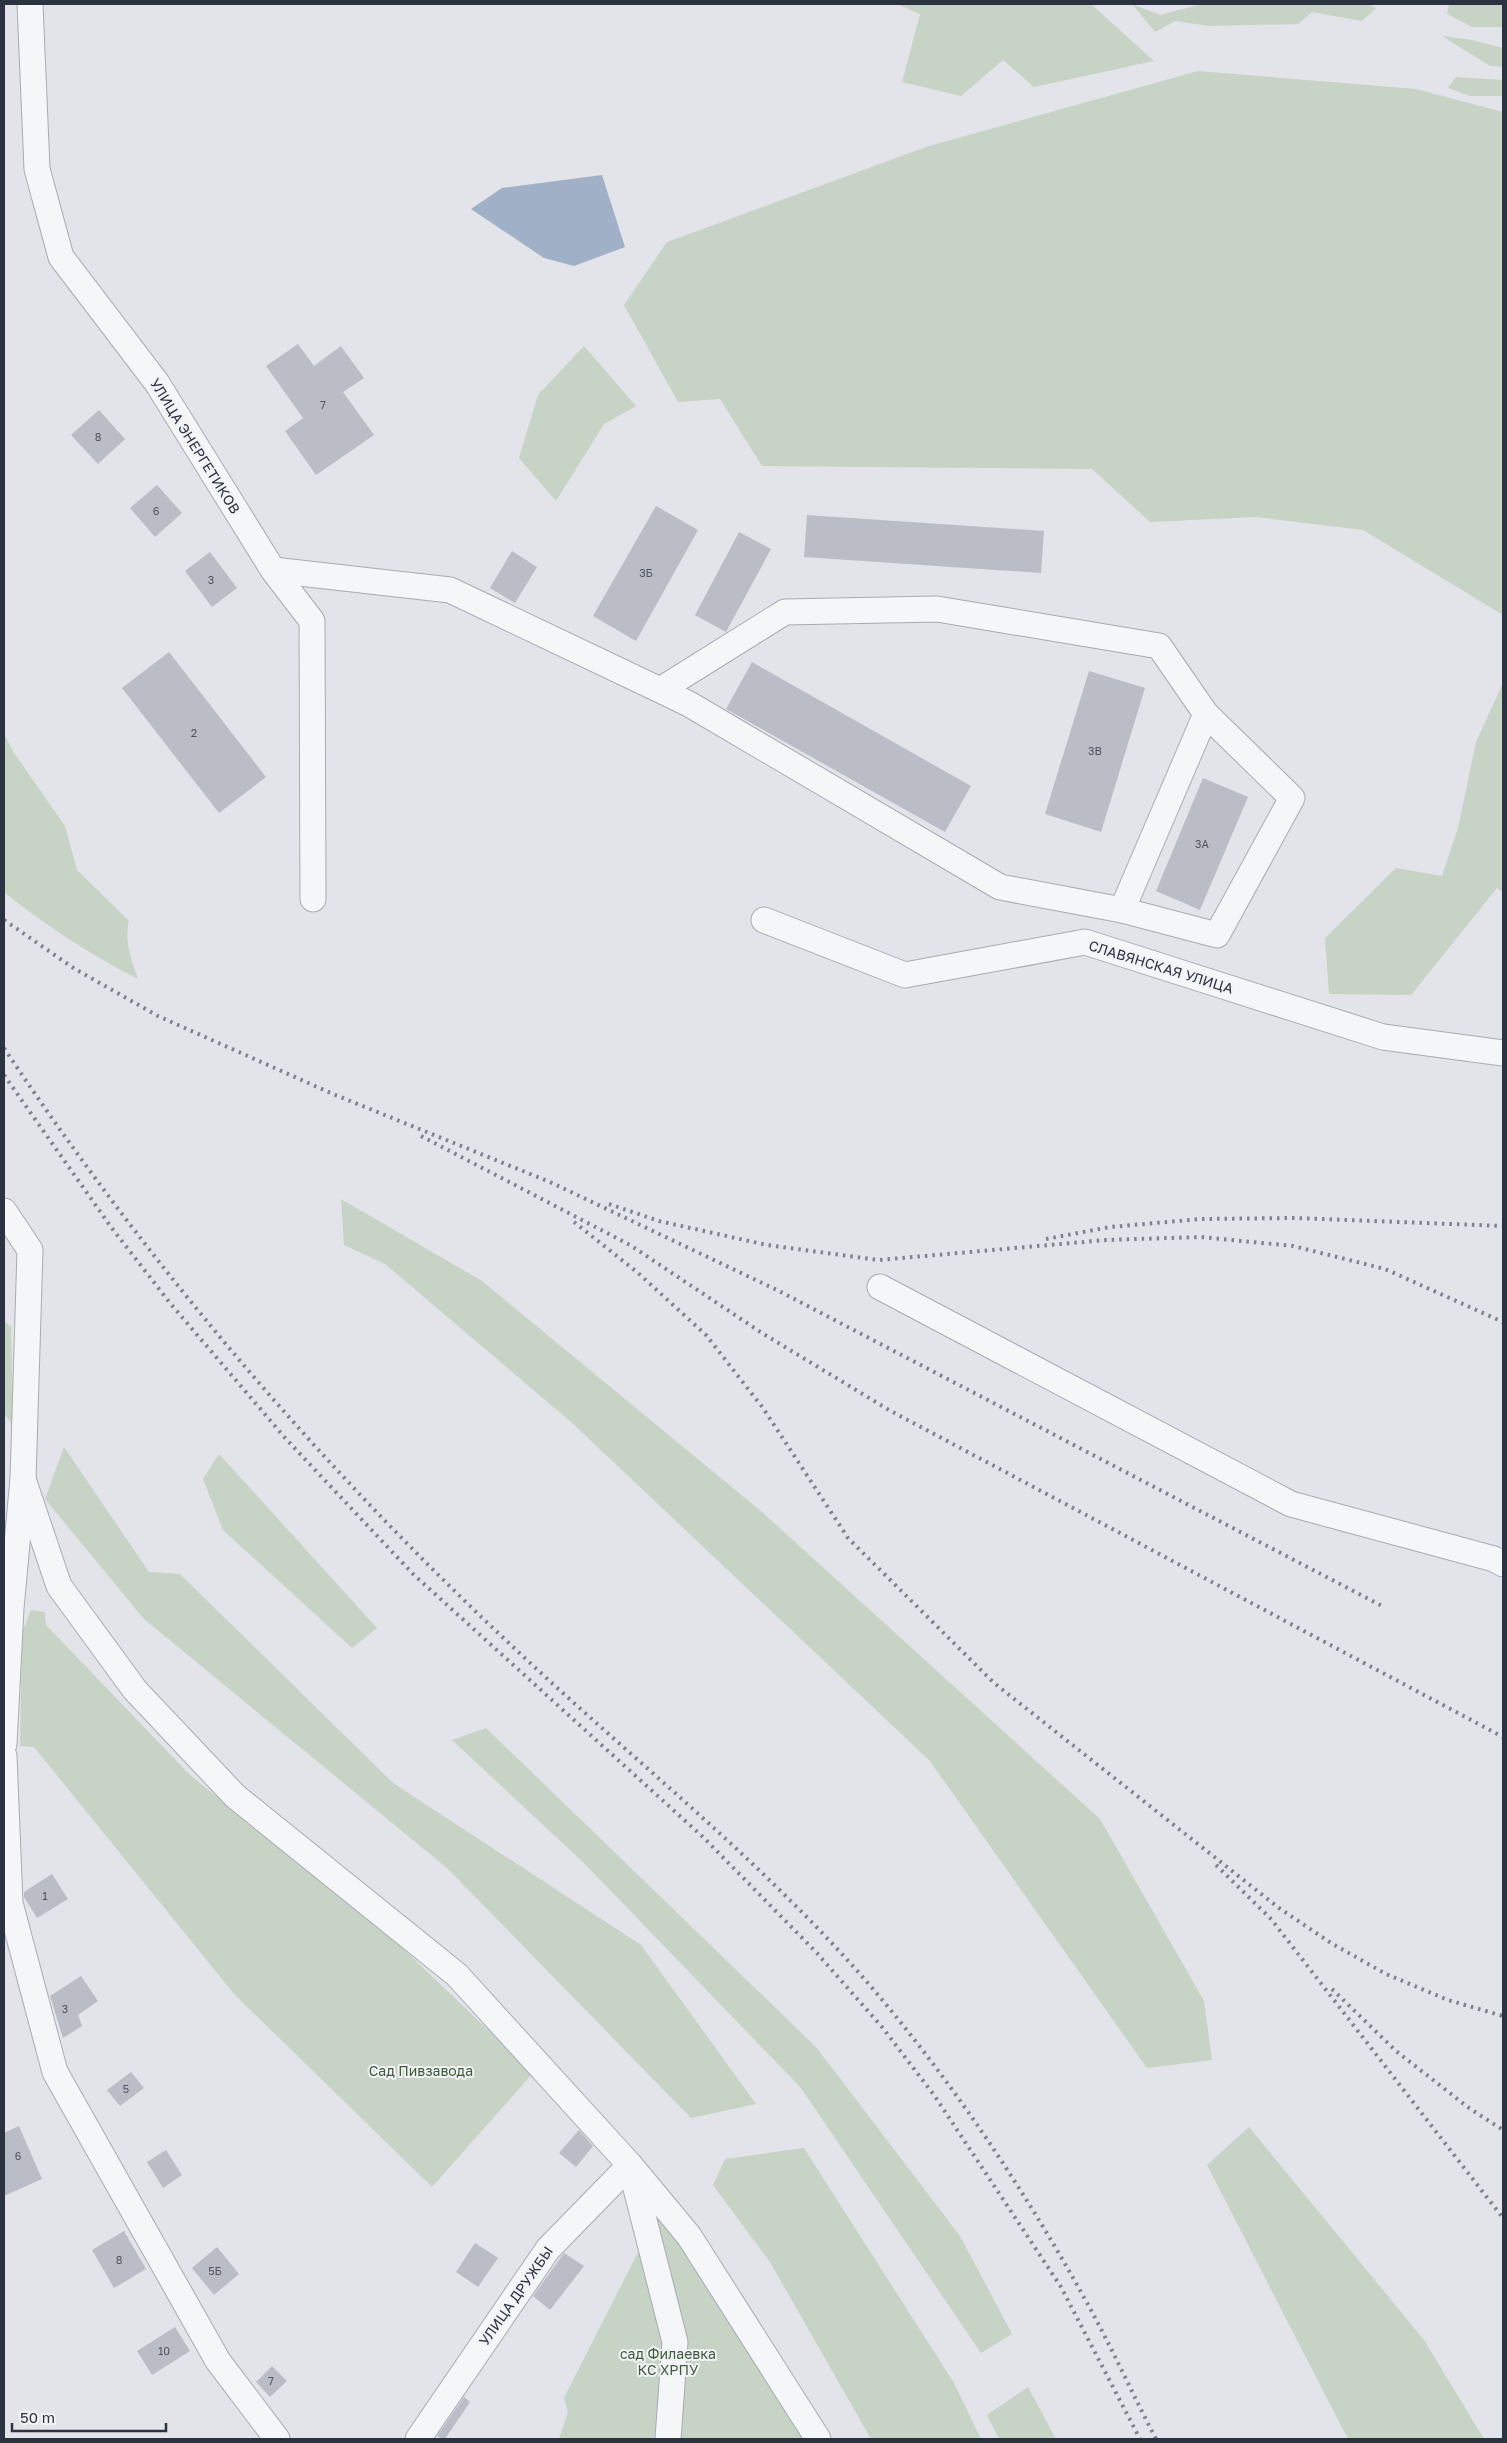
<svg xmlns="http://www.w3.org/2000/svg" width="1507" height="2443" viewBox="0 0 1507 2443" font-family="'Golos Text',sans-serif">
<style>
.green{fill:#c7d3c4}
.water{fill:#a0b0c6}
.building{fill:#babdc6}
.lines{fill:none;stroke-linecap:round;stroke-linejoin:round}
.minor-casing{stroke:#a7abb3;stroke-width:27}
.minor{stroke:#f5f6f8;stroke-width:25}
.rail{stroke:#7d8392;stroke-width:4;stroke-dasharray:2.5 5;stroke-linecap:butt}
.labels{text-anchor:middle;stroke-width:4;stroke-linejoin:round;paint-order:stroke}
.number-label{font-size:11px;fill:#4f5562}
.street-label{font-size:14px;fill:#2b3240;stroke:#f2f3f7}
.park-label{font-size:14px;fill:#3e5b3a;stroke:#f2f3f7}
</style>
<rect width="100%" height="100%" fill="#e2e4e9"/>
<g class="green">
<polygon points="897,4 1091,4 1154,61 1034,87 1003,60 961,96 902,82 920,14"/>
<polygon points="1132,4 1160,15 1202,4 1369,4 1376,8 1362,21 1312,12 1298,24 1209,26 1175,21 1155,32"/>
<polygon points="1449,4 1503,4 1503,27 1472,27 1447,14"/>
<polygon points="1442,36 1472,40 1503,48 1503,67 1490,66"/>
<polygon points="1198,71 1416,89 1503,112 1503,615 1363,530 1255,517 1150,522 1092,469 762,466 720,399 678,402 624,305 667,242 926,147"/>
<polygon points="1456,77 1503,80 1503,96 1470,96 1448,88"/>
<polygon points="584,346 636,406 604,424 556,501 519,458 538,395"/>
<polygon points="1503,683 1503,892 1497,888 1411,995 1329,994 1325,938 1396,868 1442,876 1458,828 1476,742"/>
<path d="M 4,734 L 14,753 L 65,826 L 77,870 L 129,921 C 124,942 131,959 138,979 C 91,955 45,925 4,892 Z"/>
<polygon points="341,1199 482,1281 762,1512 1100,1819 1204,2001 1212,2060 1147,2068 930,1761 570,1421 385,1264 344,1245"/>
<polygon points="4,1321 11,1327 13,1426 4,1413"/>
<polygon points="64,1447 149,1572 180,1574 393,1783 641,1945 756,2104 691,2118 447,1868 144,1619 45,1499"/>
<polygon points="219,1454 377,1628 352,1648 223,1530 203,1479"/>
<polygon points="31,1610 45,1612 46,1625 190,1775 392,1938 533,2073 432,2187 235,1995 34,1747 20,1746 22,1633"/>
<polygon points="486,1728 816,2047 960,2236 1012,2334 981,2353 801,2088 583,1862 452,1740"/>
<polygon points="1249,2127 1424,2340 1484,2439 1348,2439 1207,2165"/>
<polygon points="804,2148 954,2383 981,2439 871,2439 770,2262 713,2185 725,2159"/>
<polygon points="659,2211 805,2439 559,2439 568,2412 564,2398"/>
<polygon points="1028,2387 1056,2439 999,2439 987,2415"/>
</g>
<polygon class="water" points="602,175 625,247 574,266 544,258 471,209 502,188"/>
<g class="building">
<polygon points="298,344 314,366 341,346 364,378 343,392 374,435 316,475 285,431 303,418 266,366"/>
<polygon points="99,410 125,439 98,464 71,435"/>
<polygon points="157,485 182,513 155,537 130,508"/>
<polygon points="656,506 698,530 636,641 593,616"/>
<polygon points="807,515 1044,531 1041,573 804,557"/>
<polygon points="739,532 771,549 726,632 695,615"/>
<polygon points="512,551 537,567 515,603 490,588"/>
<polygon points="210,552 237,588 212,607 185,571"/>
<polygon points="169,652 266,777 219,813 122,688"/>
<polygon points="752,662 971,786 945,832 726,709"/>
<polygon points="1089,671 1145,688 1101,832 1045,814"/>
<polygon points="1203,778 1248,797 1200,910 1156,891"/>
<polygon points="52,1874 68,1899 37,1918 24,1897 24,1892"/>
<polygon points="81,1976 98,2001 78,2015 82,2026 63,2038 50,1996"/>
<polygon points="131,2072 144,2088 120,2106 107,2090"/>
<polygon points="19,2126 42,2179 4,2196 4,2133"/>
<polygon points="579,2130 593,2146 576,2167 559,2153"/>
<polygon points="166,2150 182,2175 163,2188 147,2162"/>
<polygon points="124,2231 146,2269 114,2288 92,2250"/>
<polygon points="475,2243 498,2258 478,2287 456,2272"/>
<polygon points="217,2247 239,2274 214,2295 192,2268"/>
<polygon points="564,2253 584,2266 550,2310 533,2296"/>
<polygon points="175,2327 190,2351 152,2375 137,2351"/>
<polygon points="272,2366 287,2381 270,2397 256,2382"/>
<polygon points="464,2397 470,2402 445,2439 442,2439 437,2436"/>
</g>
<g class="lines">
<defs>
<g id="minor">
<polyline points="30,4 37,169 61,257 157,383 273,570 312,621 313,899"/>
<polyline points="273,570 450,590 660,690 689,704 1000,887 1122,910 1206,714 1159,646 937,609 785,612 660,690"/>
<polyline points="1122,910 1217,935 1292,798 1206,714"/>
<polyline points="764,920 905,975 1085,942 1383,1037 1503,1053"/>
<polyline points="4,1211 30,1250 23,1479 11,1608 4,1744"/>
<polyline points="880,1287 1291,1504 1494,1559 1503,1564"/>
<polyline points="23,1479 59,1586 135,1690 235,1796 457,1975 630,2165 548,2249 418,2439"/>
<polyline points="4,1756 10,1903 55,2072 218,2361 277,2439"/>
<polyline points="668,2439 675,2342 630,2165 689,2236 818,2439"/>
</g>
</defs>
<use href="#minor" class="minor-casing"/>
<use href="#minor" class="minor"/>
<g class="rail">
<polyline points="4,920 75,969 158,1016 333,1094 550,1182 779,1291 1384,1607"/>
<path d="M 4,1048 C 149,1266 321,1467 512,1646 C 640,1767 781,1875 893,2013 C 966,2102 1030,2200 1086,2301 C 1111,2346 1132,2393 1156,2439"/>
<polyline points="4,1075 111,1227 170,1303 286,1439 413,1574 703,1837 816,1952 882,2027 934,2095 1061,2287 1140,2439"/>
<polyline points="421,1136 630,1245 762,1333 889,1410 1503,1737"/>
<polyline points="609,1204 659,1221 767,1245 879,1260 1106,1240 1201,1237 1293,1246 1385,1269 1503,1322"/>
<polyline points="574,1222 637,1272 706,1335 763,1408 848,1538 994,1683 1279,1908 1331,1943 1386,1974 1448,2000 1503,2016"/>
<polyline points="1046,1239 1110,1227 1201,1219 1296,1218 1503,1226"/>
<polyline points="1216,1865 1271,1919 1503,2218"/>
<polyline points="1332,1989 1396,2051 1469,2108 1503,2130"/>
</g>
</g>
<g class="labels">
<g class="number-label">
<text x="323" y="409">7</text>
<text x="98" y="441">8</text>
<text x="156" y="515">6</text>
<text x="646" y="577">3Б</text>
<text x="211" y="584">3</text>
<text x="194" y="737">2</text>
<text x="1095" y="755">3В</text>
<text x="1202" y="848">3А</text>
<text x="45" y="1900">1</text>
<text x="65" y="2013">3</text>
<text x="126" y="2093">5</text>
<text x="18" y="2160">6</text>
<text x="119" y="2264">8</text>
<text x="215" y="2275">5Б</text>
<text x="164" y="2355">10</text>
<text x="271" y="2385">7</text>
</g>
<g class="street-label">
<text transform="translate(195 446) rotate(58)" y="5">УЛИЦА ЭНЕРГЕТИКОВ</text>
<text transform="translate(1161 967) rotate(17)" y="5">СЛАВЯНСКАЯ УЛИЦА</text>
<text transform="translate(516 2296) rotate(-55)" y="5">УЛИЦА ДРУЖБЫ</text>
</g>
<g class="park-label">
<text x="421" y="2076">Сад Пивзавода</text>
<text x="668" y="2359">сад Филаевка<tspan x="668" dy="16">КС ХРПУ</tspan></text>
</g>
</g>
<rect width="1507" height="2443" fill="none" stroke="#2b3240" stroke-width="10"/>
<path d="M12 2423v8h154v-8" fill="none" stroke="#2b3240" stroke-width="2.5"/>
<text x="20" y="2423" font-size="15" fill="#2b3240" stroke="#f2f3f7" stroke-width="4" paint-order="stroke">50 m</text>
</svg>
